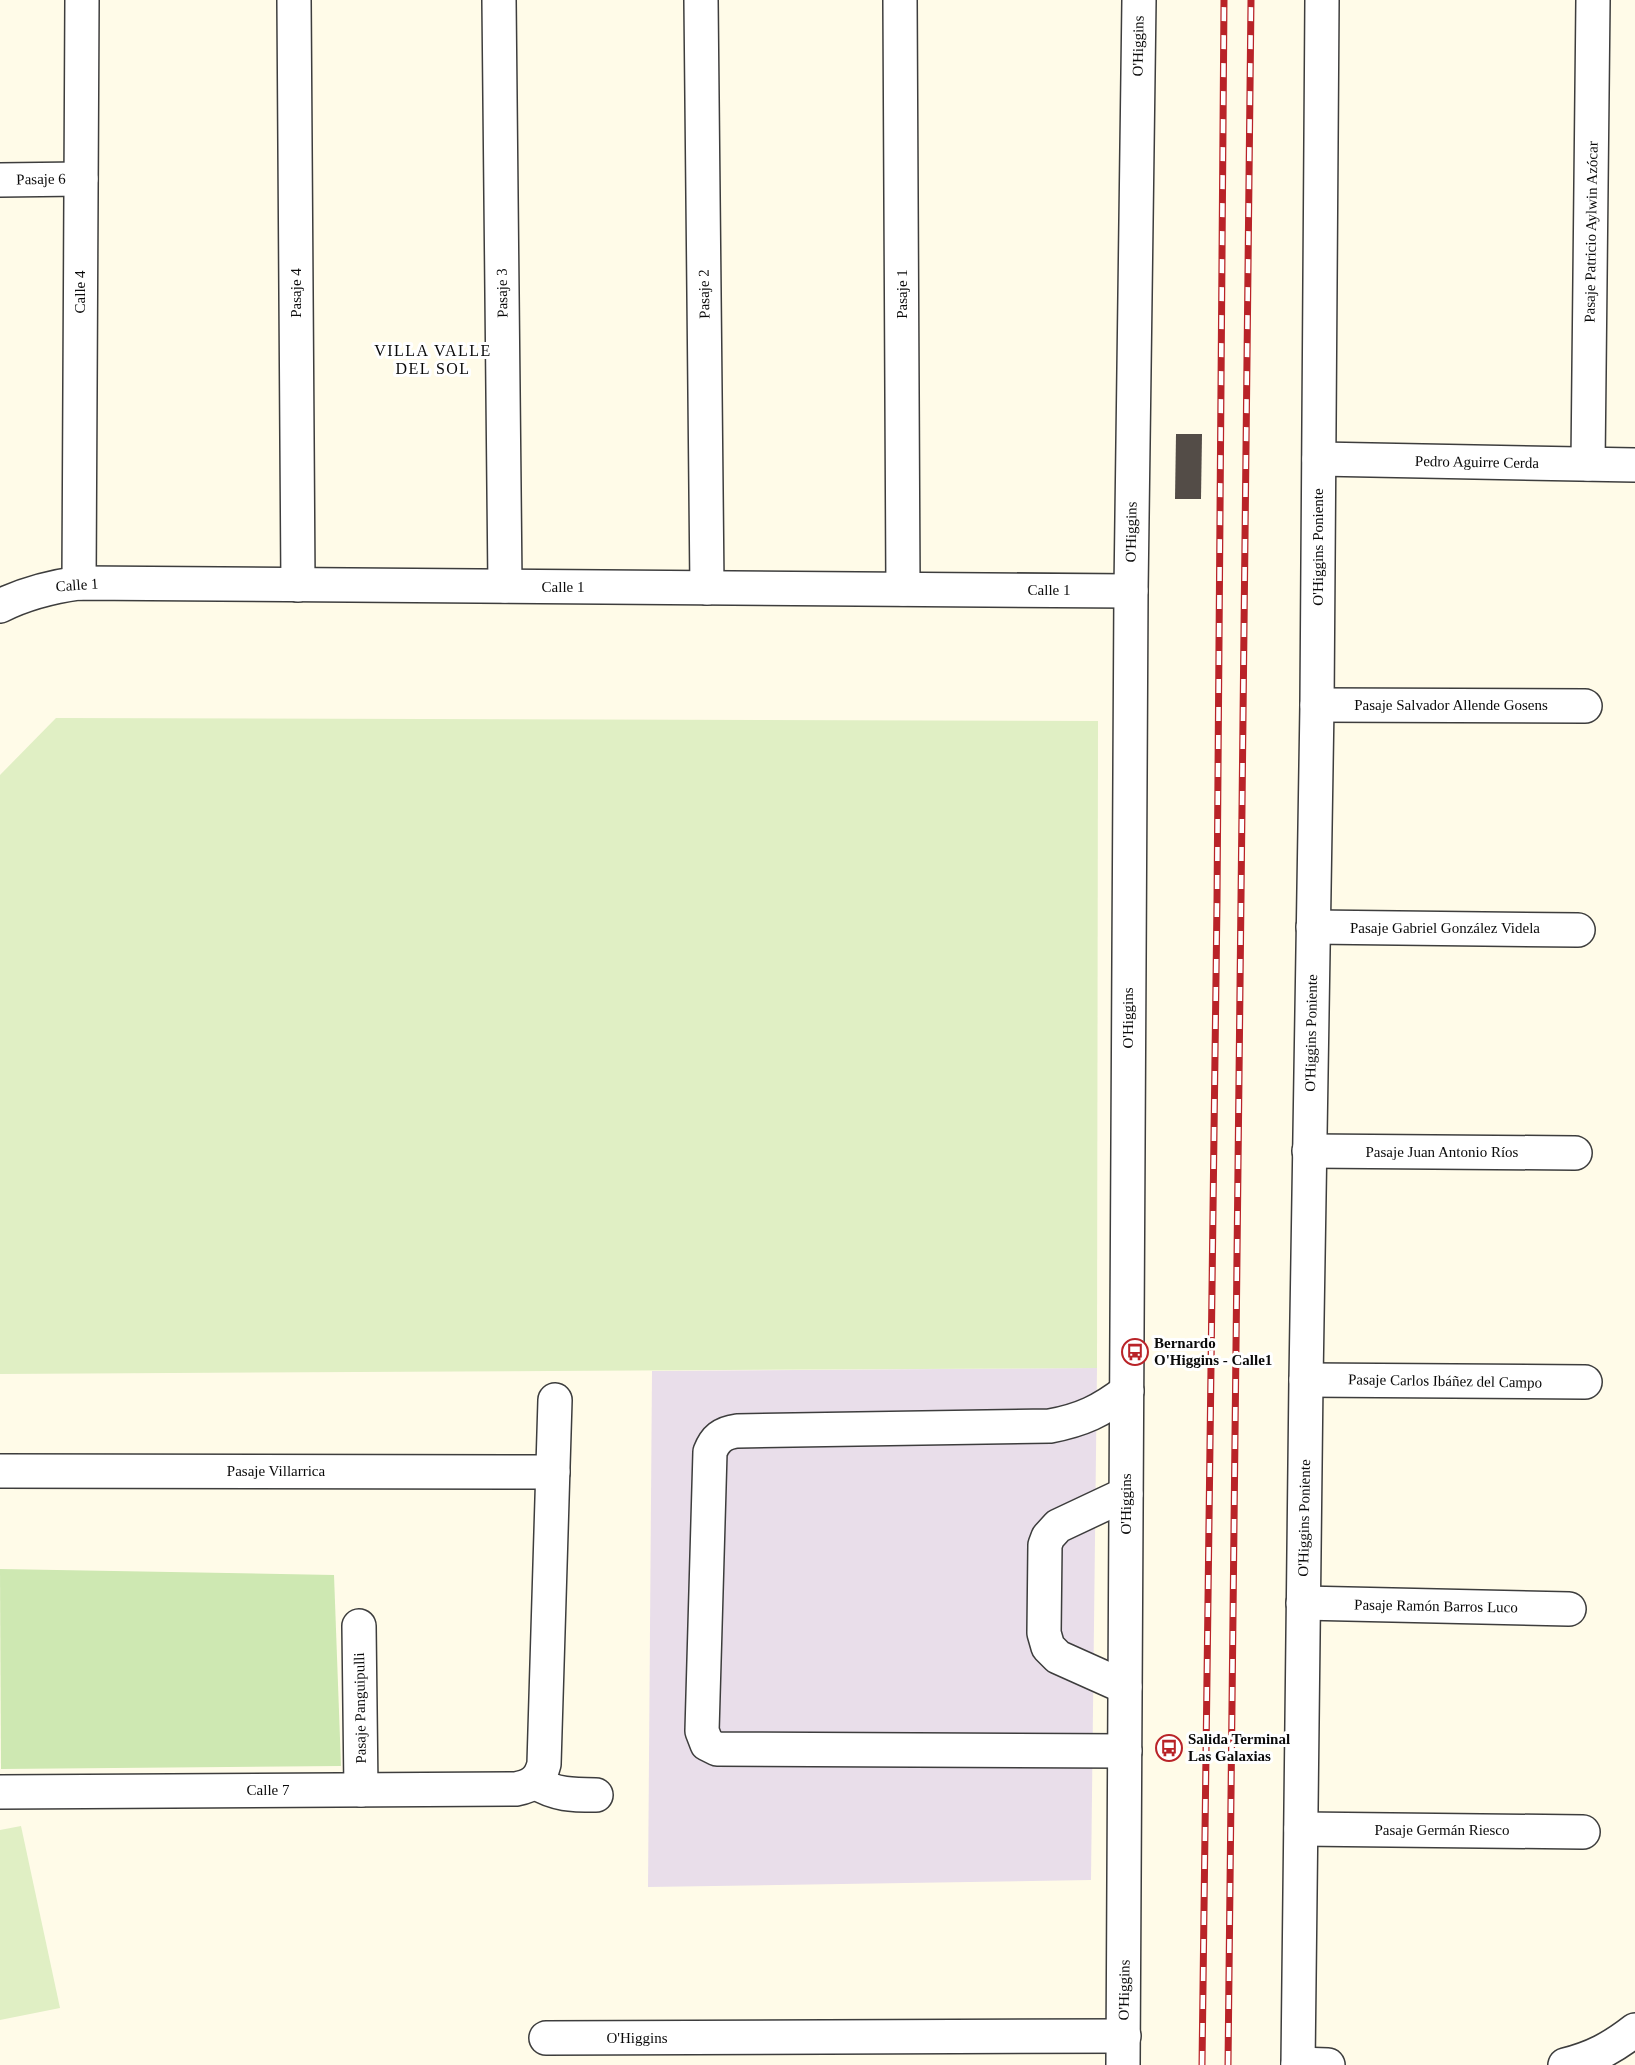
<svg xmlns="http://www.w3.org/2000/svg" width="1635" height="2065" viewBox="0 0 1635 2065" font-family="'Times New Roman',serif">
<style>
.industrial{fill:#e9deea}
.green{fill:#cee8b2}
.pitch{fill:#e0efc4}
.building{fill:#534c47}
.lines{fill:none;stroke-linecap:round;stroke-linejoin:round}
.minor-casing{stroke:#3d3d3d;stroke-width:36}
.minor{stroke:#fff;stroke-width:33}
.rail-casing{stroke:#b92328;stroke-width:7}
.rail{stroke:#fff;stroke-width:4.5;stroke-dasharray:14;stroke-linecap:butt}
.labels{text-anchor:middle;stroke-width:6;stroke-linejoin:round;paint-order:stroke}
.street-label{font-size:15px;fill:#0a0a0a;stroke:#fff}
.poi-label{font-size:15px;font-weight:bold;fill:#0a0a0a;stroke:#fff;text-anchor:start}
.neighbourhood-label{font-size:16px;letter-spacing:1.5px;fill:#0a0a0a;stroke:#fff}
</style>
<rect width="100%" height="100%" fill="#fffbe8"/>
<polygon class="industrial" points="1097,1368 1091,1880 648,1887 652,1371"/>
<polygon class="green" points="0,1569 334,1575 341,1766 1,1769"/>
<g class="pitch">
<polygon points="56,718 1098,721 1097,1368 0,1374 0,775"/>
<polygon points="21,1826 60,2008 0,2020 0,1830"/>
</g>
<polygon class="building" points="1176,434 1202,434 1201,499 1175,499"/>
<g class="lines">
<defs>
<g id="minor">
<polyline points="294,0 298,585"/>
<polyline points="499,0 505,586"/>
<polyline points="701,0 707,588"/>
<polyline points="900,0 903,589"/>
<polyline points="0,180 81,179"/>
<polyline points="1319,459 1635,465"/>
<polyline points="1588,464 1593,0"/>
<polyline points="79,583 82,0"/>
<path d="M 0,606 C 26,593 50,587 79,583 L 1131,591"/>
<polyline points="1317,705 1585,706"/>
<polyline points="1313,927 1578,930"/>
<polyline points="1309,1151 1575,1153"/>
<polyline points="1306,1380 1585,1382"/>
<polyline points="0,1471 553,1472"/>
<polyline points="1303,1603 1569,1609"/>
<polyline points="359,1626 361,1790"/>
<polyline points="1125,1687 1058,1657 1048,1647 1044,1633 1045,1545 1048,1537 1058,1526 1126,1494"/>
<path d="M 1125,1751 L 717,1749 L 707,1744 L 702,1731 L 710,1452 C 715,1439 722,1433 737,1431 L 1050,1426 C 1082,1420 1101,1411 1127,1391"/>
<path d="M 535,1782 C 555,1795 573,1795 596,1795"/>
<path d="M 0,1792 L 516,1789 C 532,1786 540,1780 544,1764 L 555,1400"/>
<polyline points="1301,1829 1583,1832"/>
<polyline points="546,2038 1124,2036"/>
<polyline points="1298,2064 1328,2065"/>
<polyline points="1123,2065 1131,591 1139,0"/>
<polyline points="1298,2065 1306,1380 1317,705 1322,0"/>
<path d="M 1565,2065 C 1593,2058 1612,2048 1635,2030"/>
</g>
</defs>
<use href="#minor" class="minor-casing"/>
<use href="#minor" class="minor"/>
<defs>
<g id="rail">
<polyline points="1202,2065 1217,901 1224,0"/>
<polyline points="1228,2065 1251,0"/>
</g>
</defs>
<use href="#rail" class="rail-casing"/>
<use href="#rail" class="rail"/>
</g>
<defs>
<symbol id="bus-ring" viewBox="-11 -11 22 22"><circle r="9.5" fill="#fff" stroke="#b92328" stroke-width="1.5"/><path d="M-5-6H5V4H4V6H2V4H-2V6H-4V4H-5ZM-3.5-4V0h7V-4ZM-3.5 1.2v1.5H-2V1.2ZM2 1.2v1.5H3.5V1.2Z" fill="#b92328"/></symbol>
</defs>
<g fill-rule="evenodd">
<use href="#bus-ring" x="1120" y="1337" width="30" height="30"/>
<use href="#bus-ring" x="1154" y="1733" width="30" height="30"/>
</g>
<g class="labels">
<g class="street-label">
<text transform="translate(1138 46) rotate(-89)" y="5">O'Higgins</text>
<text transform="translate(41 179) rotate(-1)" y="5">Pasaje 6</text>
<text transform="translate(1591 232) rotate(-89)" y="5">Pasaje Patricio Aylwin Azócar</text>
<text transform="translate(80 292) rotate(-90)" y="5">Calle 4</text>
<text transform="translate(296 293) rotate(-90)" y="5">Pasaje 4</text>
<text transform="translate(502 293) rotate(-91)" y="5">Pasaje 3</text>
<text transform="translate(704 294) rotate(-91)" y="5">Pasaje 2</text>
<text transform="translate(902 294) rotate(-90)" y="5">Pasaje 1</text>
<text transform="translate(1477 462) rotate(1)" y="5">Pedro Aguirre Cerda</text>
<text transform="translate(1131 532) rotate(-89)" y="5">O'Higgins</text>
<text transform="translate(1318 547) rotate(-90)" y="5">O'Higgins Poniente</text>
<text transform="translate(77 585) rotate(-4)" y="5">Calle 1</text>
<text x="563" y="592">Calle 1</text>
<text x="1049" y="595">Calle 1</text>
<text x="1451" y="710">Pasaje Salvador Allende Gosens</text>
<text x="1445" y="933">Pasaje Gabriel González Videla</text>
<text transform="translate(1128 1018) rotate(-90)" y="5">O'Higgins</text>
<text transform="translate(1311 1033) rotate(-89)" y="5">O'Higgins Poniente</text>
<text x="1442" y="1157">Pasaje Juan Antonio Ríos</text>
<text transform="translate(1445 1381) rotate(1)" y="5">Pasaje Carlos Ibáñez del Campo</text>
<text x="276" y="1476">Pasaje Villarrica</text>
<text transform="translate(1126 1504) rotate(-90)" y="5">O'Higgins</text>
<text transform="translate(1304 1518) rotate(-89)" y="5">O'Higgins Poniente</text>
<text transform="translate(1436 1606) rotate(1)" y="5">Pasaje Ramón Barros Luco</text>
<text transform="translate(360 1708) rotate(-91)" y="5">Pasaje Panguipulli</text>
<text x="268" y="1795">Calle 7</text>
<text x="1442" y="1835">Pasaje Germán Riesco</text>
<text transform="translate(1124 1990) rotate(-89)" y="5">O'Higgins</text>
<text x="637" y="2043">O'Higgins</text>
</g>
<g class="poi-label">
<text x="1154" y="1348">Bernardo<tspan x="1154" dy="17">O'Higgins - Calle1</tspan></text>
<text x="1188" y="1744">Salida Terminal<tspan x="1188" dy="17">Las Galaxias</tspan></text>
</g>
<g class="neighbourhood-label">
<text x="433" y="356">VILLA VALLE<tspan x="433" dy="18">DEL SOL</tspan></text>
</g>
</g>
</svg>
